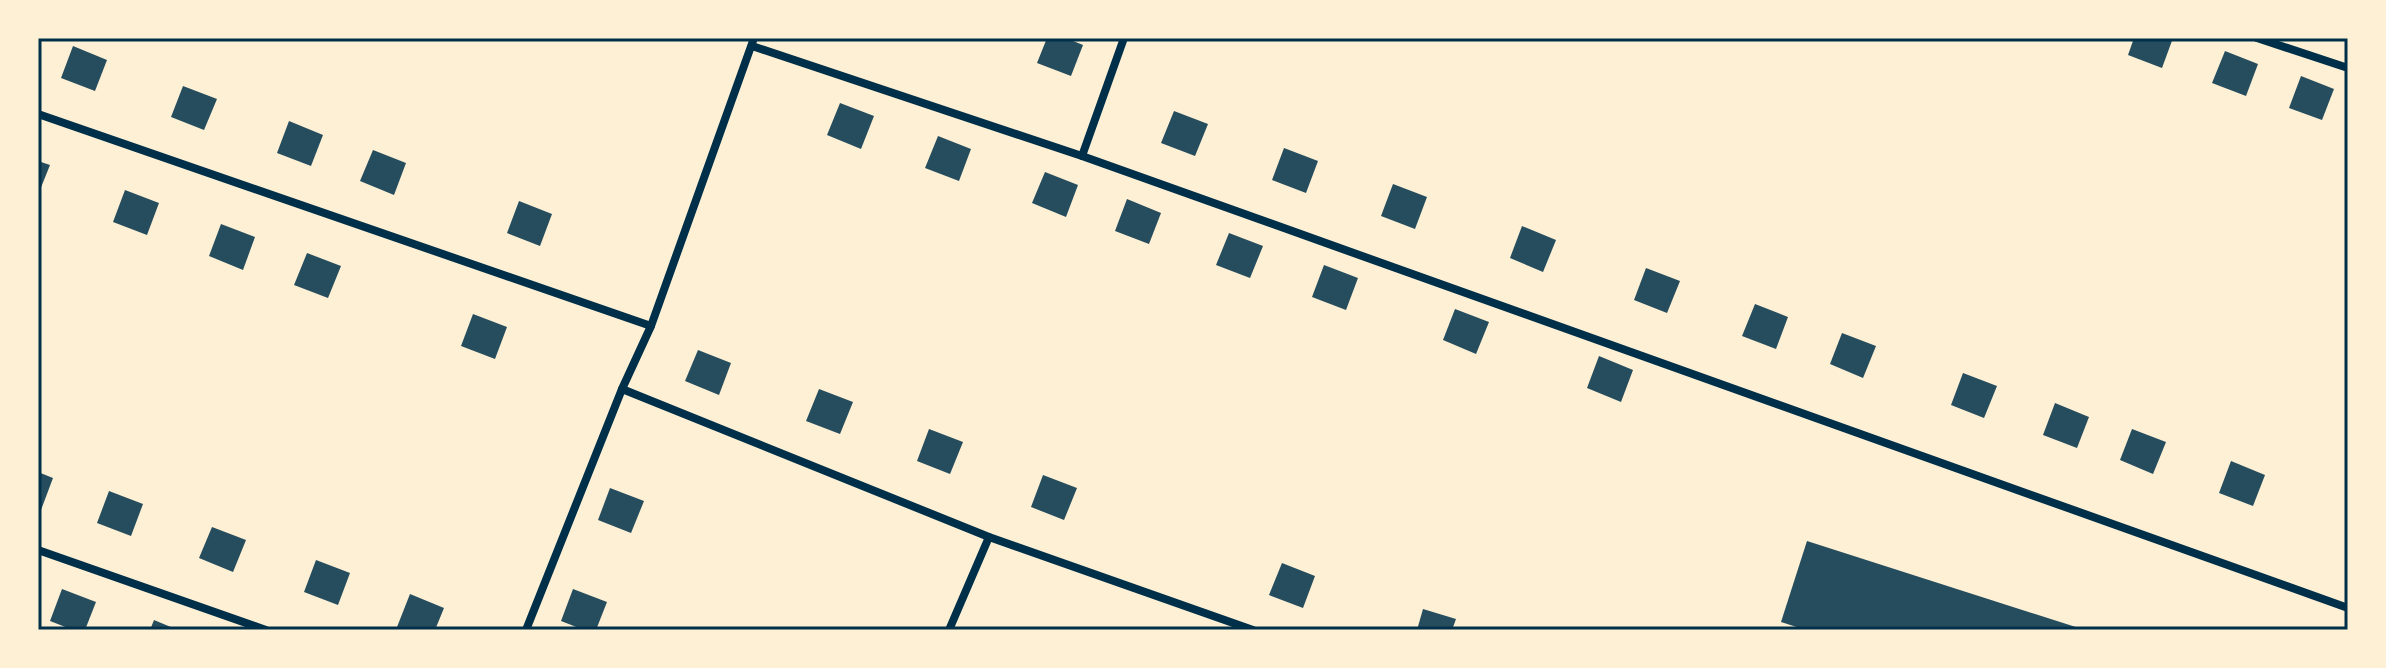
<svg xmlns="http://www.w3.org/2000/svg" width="2386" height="668" viewBox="0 0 2386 668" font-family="Manrope,sans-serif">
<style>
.building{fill:#264d5e}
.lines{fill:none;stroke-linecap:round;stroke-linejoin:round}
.minor{stroke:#003049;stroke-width:8}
.neatline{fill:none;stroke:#003049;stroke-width:3}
</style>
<rect width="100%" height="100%" fill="#fdf0d5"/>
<g class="building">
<polygon points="1047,38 1066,38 1083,45 1071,76 1037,63"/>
<polygon points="2134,38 2173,38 2162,68 2128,55"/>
<polygon points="73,46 107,60 95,91 61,78"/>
<polygon points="2225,51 2258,64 2246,96 2212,83"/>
<polygon points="2301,76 2334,89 2322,120 2289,108"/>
<polygon points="183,86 217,99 204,130 171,117"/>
<polygon points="840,103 874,116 861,149 827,135"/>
<polygon points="1174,111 1208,124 1195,156 1161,143"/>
<polygon points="289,121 323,135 311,166 277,153"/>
<polygon points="938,136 971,149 959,181 925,168"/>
<polygon points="1284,148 1318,161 1306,193 1272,180"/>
<polygon points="373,150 406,163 394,195 360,181"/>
<polygon points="38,161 50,165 38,195"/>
<polygon points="1045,172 1078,185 1066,217 1032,203"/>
<polygon points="1393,184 1427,197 1415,229 1381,216"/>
<polygon points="125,190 159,203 147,235 113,222"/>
<polygon points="1127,199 1161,213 1149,244 1115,231"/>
<polygon points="519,201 552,214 540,246 507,233"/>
<polygon points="221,224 255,237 243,270 209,256"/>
<polygon points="1522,226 1556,240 1543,272 1510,258"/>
<polygon points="1229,233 1263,246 1250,278 1216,265"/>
<polygon points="307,253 341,266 328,298 294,285"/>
<polygon points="1324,265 1358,278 1346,310 1312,297"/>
<polygon points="1646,268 1680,281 1667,313 1634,300"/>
<polygon points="1755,304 1788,317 1776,349 1742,336"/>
<polygon points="1455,309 1489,322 1476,354 1443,340"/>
<polygon points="473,314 507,327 495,359 461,346"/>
<polygon points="1842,333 1876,346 1863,378 1830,364"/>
<polygon points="698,350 731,363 719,395 685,381"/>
<polygon points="1599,356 1633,370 1621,402 1587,388"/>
<polygon points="1963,373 1997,386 1984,418 1951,405"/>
<polygon points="819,389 853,402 840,434 806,421"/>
<polygon points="2055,403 2089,417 2077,448 2043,435"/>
<polygon points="929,429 963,442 950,474 917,461"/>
<polygon points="2132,429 2166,442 2153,474 2120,460"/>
<polygon points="2231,461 2265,475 2253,506 2219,493"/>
<polygon points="38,472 53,478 41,510 38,509"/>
<polygon points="1043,475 1077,488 1064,520 1031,507"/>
<polygon points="610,488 644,501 631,533 598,520"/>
<polygon points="109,491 143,504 131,536 97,523"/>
<polygon points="212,527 246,540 233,572 199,558"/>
<polygon points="1807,541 2082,629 2082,630 1806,630 1781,622"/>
<polygon points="316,560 350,573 338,605 304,592"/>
<polygon points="1282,563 1315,576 1303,608 1269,595"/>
<polygon points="62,589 96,602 85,630 73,630 50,621"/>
<polygon points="573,589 607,602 596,630 584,630 561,621"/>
<polygon points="410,594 444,608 435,630 397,627"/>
<polygon points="1423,609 1456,619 1452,630 1417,630"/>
<polygon points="154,620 178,630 150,630"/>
</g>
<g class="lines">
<g class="minor">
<polyline points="1124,38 1082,156 2348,608"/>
<polyline points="2257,38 2348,68"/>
<polyline points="752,46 1082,156"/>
<polyline points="38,114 651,326"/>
<polyline points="622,389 989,537 949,630"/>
<polyline points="989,537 1253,630"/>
<polyline points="38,550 266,630"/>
<polyline points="526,630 622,389 651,326 754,38"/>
</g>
</g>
<rect width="2386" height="668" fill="none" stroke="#fdf0d5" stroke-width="80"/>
<rect x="40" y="40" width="2306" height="588" class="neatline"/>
</svg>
